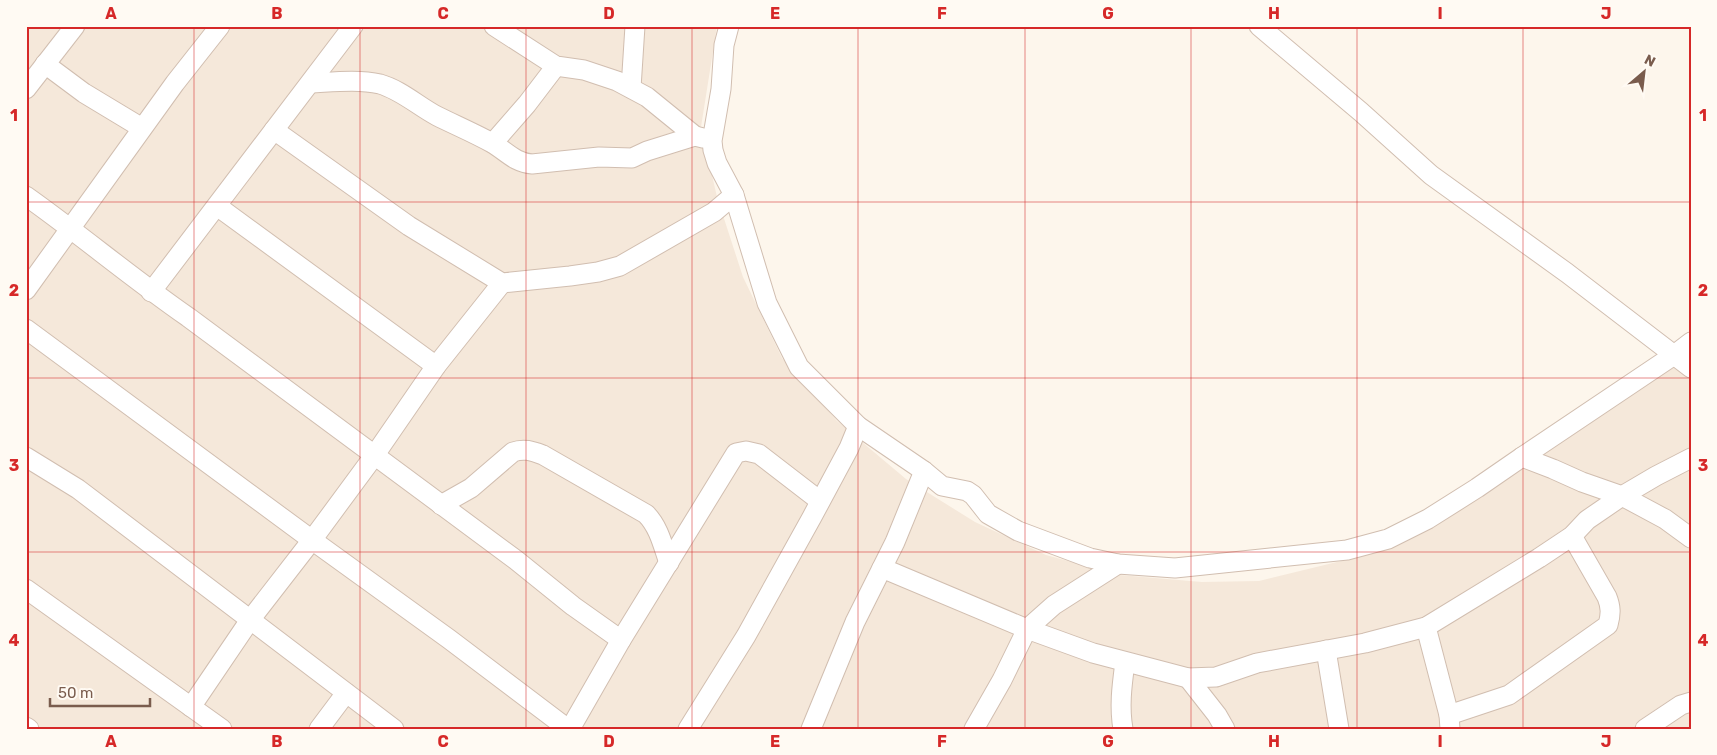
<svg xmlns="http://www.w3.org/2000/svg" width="1717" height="755" viewBox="0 0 1717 755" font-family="Rubik,sans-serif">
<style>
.residential{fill:#f5e8da}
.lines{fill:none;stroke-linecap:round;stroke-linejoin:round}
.minor-casing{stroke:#d1beb0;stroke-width:21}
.minor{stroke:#fff;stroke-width:19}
.grid{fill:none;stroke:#d62828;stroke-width:1;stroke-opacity:0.55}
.neatline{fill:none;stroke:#d62828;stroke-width:2}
.grid-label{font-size:16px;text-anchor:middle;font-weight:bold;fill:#d62828}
</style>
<rect width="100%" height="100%" fill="#fdf6ec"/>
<polygon class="residential" points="26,26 717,26 701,127 717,197 743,277 782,358 837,421 906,479 975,522 1046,555 1120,575 1202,582 1259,581 1374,553 1424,528 1691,354 1691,729 26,729"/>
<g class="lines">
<defs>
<g id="minor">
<polyline points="494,26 556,66 584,70 617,81 647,97 695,136 703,138"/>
<polyline points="729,26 724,45 721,89 712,141 713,150 717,163 734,195 767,303 799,367 858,426 924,471 942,486 967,491 973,495 988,514 1018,531 1090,558 1118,564 1175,568 1347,550 1388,539 1428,519 1477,488 1522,457 1553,469 1582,482 1622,496 1665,519 1691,538"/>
<polyline points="1259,26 1361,112 1431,175 1567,273 1691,368"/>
<polyline points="45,64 84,93 142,128"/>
<path d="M 311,83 C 333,82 358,79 380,84 C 401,90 418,106 437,116 C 455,125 474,133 492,143 C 506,151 515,163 532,164 L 599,157 L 632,158 L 647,151 L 695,136"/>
<polyline points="631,88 635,26"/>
<polyline points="26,89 75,26"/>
<polyline points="274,130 409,226 502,283 570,276 598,272 620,266 714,212 734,195"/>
<polyline points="493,143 527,104 556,66"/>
<path d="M 26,196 C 81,235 133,279 188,317 L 516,560 L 573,606 L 621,640"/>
<polyline points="217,206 436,366"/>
<polyline points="26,290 175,83 220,26"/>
<polyline points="151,292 353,26"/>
<polyline points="26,329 312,540 449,639 568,729"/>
<polyline points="26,457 78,489 394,729"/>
<polyline points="1522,457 1674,355 1691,342"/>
<path d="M 441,505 L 471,488 L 513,452 C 524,448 532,451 543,455 L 646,514 C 659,527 663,546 669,563"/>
<polyline points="882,568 1027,629 1093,653 1188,678 1216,677 1257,663 1365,643 1426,627 1539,558 1572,536 1587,520 1622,496 1656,476 1691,458"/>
<polyline points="26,589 222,729"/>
<polyline points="1426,627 1449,715 1450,729"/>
<polyline points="1326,650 1339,729"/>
<polyline points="1188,678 1217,715 1225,729"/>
<polyline points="191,707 250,620 312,540 374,456 436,366 502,283"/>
<path d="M 1449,715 L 1509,695 L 1608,625 C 1611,614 1611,607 1607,597 L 1572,536"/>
<polyline points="26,727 29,729"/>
<polyline points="319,729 346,693"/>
<polyline points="570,729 621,640 736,453 746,451 759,454 820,501"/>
<polyline points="688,729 746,636 812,517 849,448 858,426"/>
<polyline points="811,729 855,622 895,542 924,471"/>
<polyline points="974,729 1002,680 1027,629 1054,605 1118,564"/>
<path d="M 1123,729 C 1119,706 1122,685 1125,662"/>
<polyline points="1645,729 1681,705 1691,702"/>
</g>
</defs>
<use href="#minor" class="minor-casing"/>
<use href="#minor" class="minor"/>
</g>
<path class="grid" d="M 194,26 L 194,729M 360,26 L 360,729M 526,26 L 526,729M 692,26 L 692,729M 858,26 L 858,729M 1025,26 L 1025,729M 1191,26 L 1191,729M 1357,26 L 1357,729M 1523,26 L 1523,729M 26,202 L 1691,202M 26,378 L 1691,378M 26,552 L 1691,552"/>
<rect width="1717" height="755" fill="none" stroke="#fffaf3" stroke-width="55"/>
<g transform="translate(1644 72) rotate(28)" stroke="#fffaf3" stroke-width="4" paint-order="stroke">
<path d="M0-4L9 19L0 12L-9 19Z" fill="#7a5c4d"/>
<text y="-8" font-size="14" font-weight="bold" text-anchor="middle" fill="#7a5c4d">N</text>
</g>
<path d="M50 698v8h100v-8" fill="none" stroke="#7a5c4d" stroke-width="2.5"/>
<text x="58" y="698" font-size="15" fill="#7a5c4d" stroke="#fffaf3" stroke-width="4" paint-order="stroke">50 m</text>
<rect x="28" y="28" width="1662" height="700" class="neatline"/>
<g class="grid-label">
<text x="111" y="19">A</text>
<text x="277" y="19">B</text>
<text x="443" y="19">C</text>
<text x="609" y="19">D</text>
<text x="775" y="19">E</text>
<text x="942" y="19">F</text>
<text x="1108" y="19">G</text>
<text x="1274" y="19">H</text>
<text x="1440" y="19">I</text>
<text x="1606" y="19">J</text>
<text x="14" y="121">1</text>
<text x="1703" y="121">1</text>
<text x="14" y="296">2</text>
<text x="1703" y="296">2</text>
<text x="14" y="471">3</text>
<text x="1703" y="471">3</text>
<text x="14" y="646">4</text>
<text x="1703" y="646">4</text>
<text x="111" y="747">A</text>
<text x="277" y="747">B</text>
<text x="443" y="747">C</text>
<text x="609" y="747">D</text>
<text x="775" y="747">E</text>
<text x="942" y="747">F</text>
<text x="1108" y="747">G</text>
<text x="1274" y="747">H</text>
<text x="1440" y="747">I</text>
<text x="1606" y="747">J</text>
</g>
</svg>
